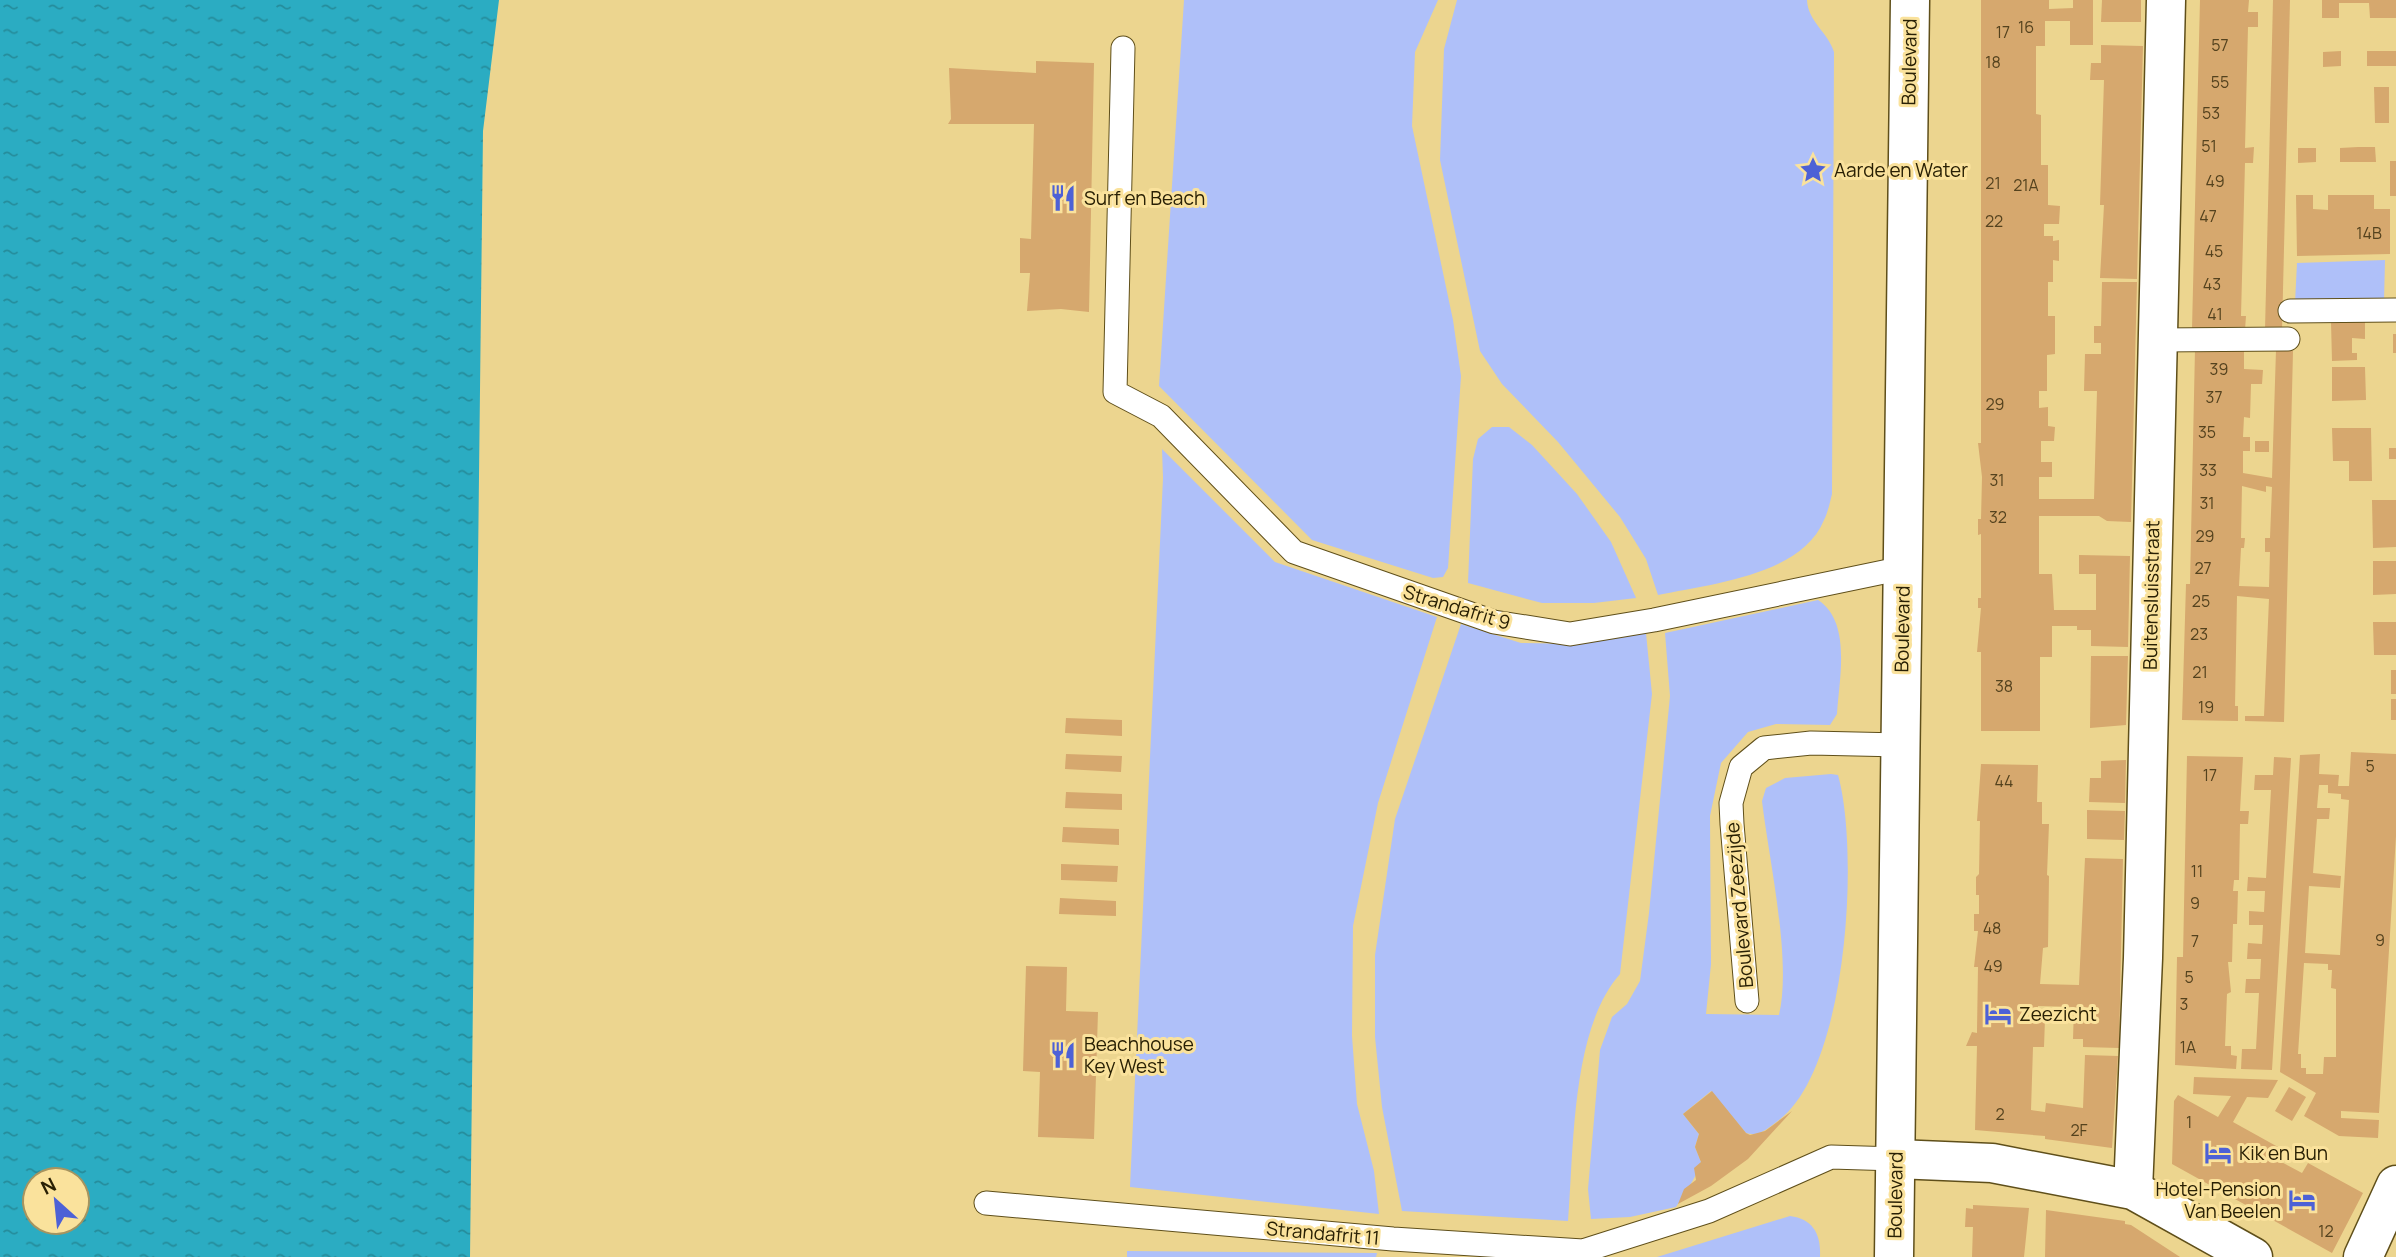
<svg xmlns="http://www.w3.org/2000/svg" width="2396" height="1257" viewBox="0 0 2396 1257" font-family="Manrope,sans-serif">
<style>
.grass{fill:#afc0f9}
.water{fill:url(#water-ripples);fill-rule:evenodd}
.building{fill:#d6a86e;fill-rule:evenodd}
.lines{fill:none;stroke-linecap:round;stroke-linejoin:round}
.service-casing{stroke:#5f4f1a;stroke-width:25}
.minor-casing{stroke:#5f4f1a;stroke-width:41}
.tertiary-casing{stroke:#5f4f1a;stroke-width:41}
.service{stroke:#fff;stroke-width:23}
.minor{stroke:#fff;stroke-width:38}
.tertiary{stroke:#fff;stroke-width:38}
.labels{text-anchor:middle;stroke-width:6;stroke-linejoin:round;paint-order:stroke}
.number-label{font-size:16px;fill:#54421e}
.street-label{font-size:19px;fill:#292004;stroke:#fae29c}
.poi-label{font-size:19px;fill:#292004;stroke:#fae29c;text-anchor:start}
</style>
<defs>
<pattern id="water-ripples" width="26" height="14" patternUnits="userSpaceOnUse" patternTransform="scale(1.75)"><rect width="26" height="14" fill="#2bacc2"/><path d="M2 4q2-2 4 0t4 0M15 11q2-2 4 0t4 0" fill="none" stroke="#258c9b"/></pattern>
</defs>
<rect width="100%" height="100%" fill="#ecd58f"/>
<g class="grass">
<polygon points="1184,0 1438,0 1415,52 1412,126 1453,320 1461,376 1448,568 1443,577 1433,578 1312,540 1159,386"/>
<path d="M 1457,0 L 1807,0 C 1808,22 1828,32 1834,52 L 1832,494 C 1830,502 1828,512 1824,520 C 1801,576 1709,584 1658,595 L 1646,559 L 1620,517 L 1558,442 L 1502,384 L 1480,351 L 1440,160 L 1444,49 Z"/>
<polygon points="2385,260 2384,301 2295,303 2297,263"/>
<polygon points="1492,427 1509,427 1532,445 1577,494 1611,542 1636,598 1594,603 1542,603 1468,583 1473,459 1478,439"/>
<polygon points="1162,449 1275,562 1437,617 1378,803 1353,926 1352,1036 1357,1104 1374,1171 1379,1214 1130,1187 1163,478"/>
<path d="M 1818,600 C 1852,622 1839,679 1837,714 L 1830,725 L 1776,724 L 1748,732 L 1721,763 L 1710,816 L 1711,964 L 1706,1014 L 1779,1015 C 1792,960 1769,860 1762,801 L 1766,788 L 1785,778 L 1831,774 L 1838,775 C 1860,853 1847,1069 1779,1120 C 1768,1128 1760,1137 1746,1133 L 1711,1091 L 1683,1114 L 1699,1134 L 1695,1147 L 1701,1162 C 1695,1180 1686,1191 1676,1207 L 1630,1217 L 1591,1219 L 1588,1189 L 1600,1050 L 1612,1017 L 1627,1004 L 1640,981 L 1649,913 L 1670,696 L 1665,633 Z"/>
<path d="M 1461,624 L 1521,643 L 1580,644 L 1646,633 L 1652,694 L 1620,974 C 1571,1029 1574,1149 1568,1221 L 1402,1211 L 1382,1107 L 1375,1037 L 1375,955 L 1395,819 Z"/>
<path d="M 1790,1216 C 1813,1219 1821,1234 1820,1257 L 1657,1257 Z"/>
<polygon points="1127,1251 1377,1253 1376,1257 1127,1257"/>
</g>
<path class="water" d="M 0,0 L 499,0 L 483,131 L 470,1257 L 0,1257 ZM 35,1180 L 77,1180 L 77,1222 L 35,1222 Z"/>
<g class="building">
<polygon points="1981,0 2049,0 2049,9 2073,8 2073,0 2093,0 2093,45 2070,45 2070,21 2045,21 2045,46 2036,46 2036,114 2041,115 2041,165 2048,165 2048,205 2060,206 2059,224 2044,224 2044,236 2053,236 2053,241 2059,240 2059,261 2053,260 2053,282 2048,282 2048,316 2055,316 2055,354 2047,355 2047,391 2039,391 2039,408 2048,407 2048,426 2055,427 2054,441 2041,441 2041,462 2052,462 2052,477 2039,477 2039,499 2094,499 2097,391 2084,391 2085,354 2101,354 2101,343 2094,343 2094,326 2101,326 2102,282 2137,282 2131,522 2107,521 2099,516 2039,516 2039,574 2052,574 2054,610 2096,610 2096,574 2079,574 2079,555 2130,556 2128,647 2091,646 2091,630 2077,630 2077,626 2052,626 2052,657 2040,657 2040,731 1981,731 1981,652 1977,652 1981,608 1978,608 1978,598 1981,598 1981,534 1978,535 1978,519 1981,519 1982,477 1978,443 1981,443"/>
<polygon points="2102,0 2141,0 2141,22 2101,22"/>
<polygon points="2200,0 2249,0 2248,12 2258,12 2258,27 2248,27 2245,148 2254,147 2253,163 2245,163 2241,316 2246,316 2245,330 2192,329"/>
<polygon points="2273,0 2290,0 2282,331 2265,330"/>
<polygon points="2322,0 2396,0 2396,18 2370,18 2369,3 2339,3 2339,18 2322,18"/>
<polygon points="2101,45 2143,46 2137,279 2100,278 2104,205 2100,205 2104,80 2090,80 2091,63 2101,63"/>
<polygon points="2341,51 2341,66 2323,67 2323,52"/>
<rect x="2367" y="51" width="29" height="15"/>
<polygon points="1036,61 1094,63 1089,312 1061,309 1027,311 1030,273 1020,273 1020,238 1031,239 1034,124 948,124 951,119 949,68 1036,73"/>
<polygon points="2374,87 2389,87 2389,123 2375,123"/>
<polygon points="2358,147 2375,147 2376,162 2340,162 2340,148"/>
<polygon points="2298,148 2316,148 2316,162 2298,163"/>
<rect x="2390" y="161" width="6" height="35"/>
<polygon points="2296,195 2313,195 2313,209 2328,210 2328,195 2374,195 2374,209 2390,209 2390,254 2297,256"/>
<polygon points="2331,322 2365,322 2365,339 2352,338 2352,353 2357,353 2357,360 2332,361"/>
<rect x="2393" y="334" width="3" height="19"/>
<path d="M 2195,349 L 2244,350 L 2244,369 L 2263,370 L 2262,384 L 2251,384 L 2250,418 L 2244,417 L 2243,437 L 2250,437 L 2250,451 L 2243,451 L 2243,473 L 2272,478 L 2276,350 L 2293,351 L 2284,722 L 2245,721 L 2245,716 L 2264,716 L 2269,599 L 2237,596 L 2235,706 L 2238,706 L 2238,721 L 2182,720 L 2186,584 L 2190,584 ZM 2242,486 L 2266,492 L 2266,486 L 2272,487 L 2270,538 L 2265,538 L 2265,552 L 2270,552 L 2269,587 L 2239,586 L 2241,548 L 2244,548 L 2245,538 L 2241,538 Z"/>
<polygon points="2332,367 2365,367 2366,400 2332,401"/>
<polygon points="2332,428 2371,428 2372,481 2349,481 2349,461 2333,461"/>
<rect x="2255" y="441" width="14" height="11"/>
<rect x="2389" y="448" width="7" height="11"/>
<polygon points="2372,500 2396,500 2396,547 2373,548"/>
<polygon points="2373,561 2396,561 2396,594 2373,595"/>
<polygon points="2373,622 2396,622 2396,655 2374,655"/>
<polygon points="2091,656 2128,656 2126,725 2090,728"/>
<rect x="2391" y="670" width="5" height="24"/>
<rect x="2391" y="699" width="5" height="21"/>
<polygon points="1066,718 1122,720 1122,736 1065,733"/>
<path d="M 2351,752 L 2396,754 L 2396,836 L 2379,1113 L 2341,1111 L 2341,1118 L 2379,1120 L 2378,1138 L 2339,1136 L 2304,1116 L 2316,1093 L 2280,1072 L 2300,755 L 2320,754 L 2319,774 L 2339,775 L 2338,786 L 2349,786 ZM 2319,785 L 2328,785 L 2328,793 L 2341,794 L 2341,799 L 2349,800 L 2340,955 L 2305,953 L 2309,886 L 2340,888 L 2341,876 L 2313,873 L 2317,819 L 2329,819 L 2330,808 L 2317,808 ZM 2304,963 L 2328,964 L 2328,970 L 2332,970 L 2331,988 L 2336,989 L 2336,1057 L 2324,1057 L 2323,1074 L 2306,1074 L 2306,1068 L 2301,1068 L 2301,1054 L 2298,1054 Z"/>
<polygon points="1066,754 1122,756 1121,772 1065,769"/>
<polygon points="2187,756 2243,757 2240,811 2249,811 2248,824 2240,824 2239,880 2234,880 2233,891 2238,891 2237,924 2233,924 2232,962 2228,962 2231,992 2227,994 2225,1046 2231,1046 2231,1055 2237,1056 2236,1069 2175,1065 2177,957 2183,957"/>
<polygon points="2274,757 2291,758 2272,1070 2241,1069 2242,1049 2256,1049 2259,993 2245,993 2246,979 2260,979 2261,959 2247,959 2248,943 2262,944 2263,925 2249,925 2249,911 2264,912 2265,891 2247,891 2248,877 2266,878 2271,790 2254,790 2255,775 2273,775"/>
<polygon points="2126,760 2125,803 2089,802 2090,778 2101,778 2101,761"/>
<polygon points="1981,764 2038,765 2037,802 2042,802 2042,824 2049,824 2047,875 2049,876 2048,947 2043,948 2040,984 2079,985 2085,858 2123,859 2119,1048 2083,1047 2083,1039 2073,1039 2074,1007 2038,1006 2038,1019 2045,1019 2044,1047 2033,1047 2031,1110 2045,1112 2046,1103 2083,1108 2085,1055 2118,1056 2112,1148 2045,1139 2045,1136 1975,1130 1977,1046 1966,1046 1972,1032 1977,1033 1977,1030 1978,967 1974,967 1978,931 1974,931 1974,914 1979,914 1979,895 1976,895 1976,877 1979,874 1980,821 1977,821"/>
<polygon points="1066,792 1122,794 1122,810 1065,808"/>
<polygon points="2087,810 2125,811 2124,840 2087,839"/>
<polygon points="1063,827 1119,829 1119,845 1062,842"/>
<polygon points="1061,864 1118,866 1117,882 1061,880"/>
<polygon points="1060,898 1116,901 1116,916 1059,914"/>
<polygon points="1026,966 1067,967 1066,1011 1098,1012 1094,1139 1038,1137 1040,1072 1023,1071"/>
<polygon points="2194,1077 2278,1080 2268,1098 2247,1097 2233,1122 2278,1147 2272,1157 2302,1173 2308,1163 2363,1193 2332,1253 2172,1164 2174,1101 2178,1095 2218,1117 2231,1096 2193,1094"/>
<polygon points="2289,1087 2306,1097 2292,1121 2275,1111"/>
<polygon points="1712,1091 1746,1133 1750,1135 1765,1131 1792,1111 1748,1159 1711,1186 1678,1204 1684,1189 1696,1180 1694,1168 1701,1162 1695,1147 1699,1134 1683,1114"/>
<polygon points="1973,1205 2029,1208 2024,1257 1972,1257 1973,1227 1965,1227 1966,1208 1973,1209"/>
<polygon points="2046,1210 2125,1221 2125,1224 2131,1225 2180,1257 2045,1257"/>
</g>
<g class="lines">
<defs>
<g id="service">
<polyline points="1123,48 1115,392 1161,416 1294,552 1494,622 1570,634 1654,620 1903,568"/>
<polyline points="2290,311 2396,310"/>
<polyline points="2157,340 2288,339"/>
<polyline points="1747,1001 1732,824 1731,803 1741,767 1764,748 1811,743 1901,745"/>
<polyline points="986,1203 1393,1239 1583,1251 1709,1211 1831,1157 1896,1159"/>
</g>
<g id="minor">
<polyline points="2133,1190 2143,958 2166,0"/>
<polyline points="2363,1257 2396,1185"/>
</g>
<g id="tertiary">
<polyline points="1896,1159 1992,1163 2133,1190 2253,1257"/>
<polyline points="1894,1257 1910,0"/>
</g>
</defs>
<use href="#service" class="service-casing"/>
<use href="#minor" class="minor-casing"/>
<use href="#tertiary" class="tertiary-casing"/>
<use href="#service" class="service"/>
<use href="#minor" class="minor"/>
<use href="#tertiary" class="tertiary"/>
</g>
<defs>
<symbol id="sight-bare" viewBox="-9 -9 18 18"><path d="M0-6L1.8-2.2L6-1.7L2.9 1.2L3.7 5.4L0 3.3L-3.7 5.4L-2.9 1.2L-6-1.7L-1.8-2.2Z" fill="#4d61d6" stroke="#fae29c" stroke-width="2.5" paint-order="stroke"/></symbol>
<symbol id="restaurant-bare" viewBox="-9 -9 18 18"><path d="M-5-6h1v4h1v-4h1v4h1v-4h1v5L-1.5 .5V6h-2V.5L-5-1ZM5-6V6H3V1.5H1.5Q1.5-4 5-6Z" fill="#4d61d6" stroke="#fae29c" stroke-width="2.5" paint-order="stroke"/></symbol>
<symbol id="hotel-bare" viewBox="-9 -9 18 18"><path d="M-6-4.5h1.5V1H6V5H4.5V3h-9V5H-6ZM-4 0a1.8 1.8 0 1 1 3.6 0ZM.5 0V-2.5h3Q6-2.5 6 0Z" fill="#4d61d6" stroke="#fae29c" stroke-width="2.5" paint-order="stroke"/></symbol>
</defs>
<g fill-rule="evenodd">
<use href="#sight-bare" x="1794" y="151" width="38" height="38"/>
<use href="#restaurant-bare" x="1044" y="179" width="38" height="38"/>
<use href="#hotel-bare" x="1979" y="995" width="38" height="38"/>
<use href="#restaurant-bare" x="1044" y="1036" width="38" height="38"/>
<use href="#hotel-bare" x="2199" y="1134" width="38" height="38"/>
<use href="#hotel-bare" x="2283" y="1181" width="38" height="38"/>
</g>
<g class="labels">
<g class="number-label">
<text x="2026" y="33">16</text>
<text x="2003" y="38">17</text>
<text x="2220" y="51">57</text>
<text x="1993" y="68">18</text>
<text x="2220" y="88">55</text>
<text x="2211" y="119">53</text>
<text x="2209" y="152">51</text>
<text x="2215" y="187">49</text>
<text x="1993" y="189">21</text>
<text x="2026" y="191">21A</text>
<text x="2208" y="222">47</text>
<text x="1994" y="227">22</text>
<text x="2369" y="239">14B</text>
<text x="2214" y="257">45</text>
<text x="2212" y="290">43</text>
<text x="2215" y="320">41</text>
<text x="2219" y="375">39</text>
<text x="2214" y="403">37</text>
<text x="1995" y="410">29</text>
<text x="2207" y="438">35</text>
<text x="2208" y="476">33</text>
<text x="1997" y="486">31</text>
<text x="2207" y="509">31</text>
<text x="1998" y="523">32</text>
<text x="2205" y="542">29</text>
<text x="2203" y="574">27</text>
<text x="2201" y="607">25</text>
<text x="2199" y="640">23</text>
<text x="2200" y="678">21</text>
<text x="2004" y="692">38</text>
<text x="2206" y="713">19</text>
<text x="2370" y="772">5</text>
<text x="2210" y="781">17</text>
<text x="2004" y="787">44</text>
<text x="2197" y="877">11</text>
<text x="2195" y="909">9</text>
<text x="1992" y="934">48</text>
<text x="2380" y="946">9</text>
<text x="2195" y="947">7</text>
<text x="1993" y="972">49</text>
<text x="2189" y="983">5</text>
<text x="2184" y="1010">3</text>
<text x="2188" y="1053">1A</text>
<text x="2000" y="1120">2</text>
<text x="2189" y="1128">1</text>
<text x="2079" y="1136">2F</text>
<text x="2326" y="1237">12</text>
</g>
<g class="street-label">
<text transform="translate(1909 62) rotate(-89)" y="7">Boulevard</text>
<text transform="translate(2151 595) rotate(-89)" y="7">Buitensluisstraat</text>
<text transform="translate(1457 607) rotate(17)" y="7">Strandafrit 9</text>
<text transform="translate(1902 629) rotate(-89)" y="7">Boulevard</text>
<text transform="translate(1739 905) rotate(-95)" y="7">Boulevard Zeezijde</text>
<text transform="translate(1895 1195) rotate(-89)" y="7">Boulevard</text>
<text transform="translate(1323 1233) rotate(5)" y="7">Strandafrit 11</text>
</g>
<g class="poi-label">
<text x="1834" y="177">Aarde en Water</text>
<text x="1084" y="205">Surf en Beach</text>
<text x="2019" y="1021">Zeezicht</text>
<text x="1084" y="1051">Beachhouse<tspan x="1084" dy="22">Key West</tspan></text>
<text x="2239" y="1160">Kik en Bun</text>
<text x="2281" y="1196" text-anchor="end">Hotel-Pension<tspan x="2281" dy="22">Van Beelen</tspan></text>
</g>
</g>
<g transform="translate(56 1201) rotate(333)"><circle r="33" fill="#fae29c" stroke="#a6945f" stroke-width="2"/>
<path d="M0-5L12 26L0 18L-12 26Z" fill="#4d61d6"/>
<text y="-10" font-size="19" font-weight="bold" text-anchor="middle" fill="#292004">N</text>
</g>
</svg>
